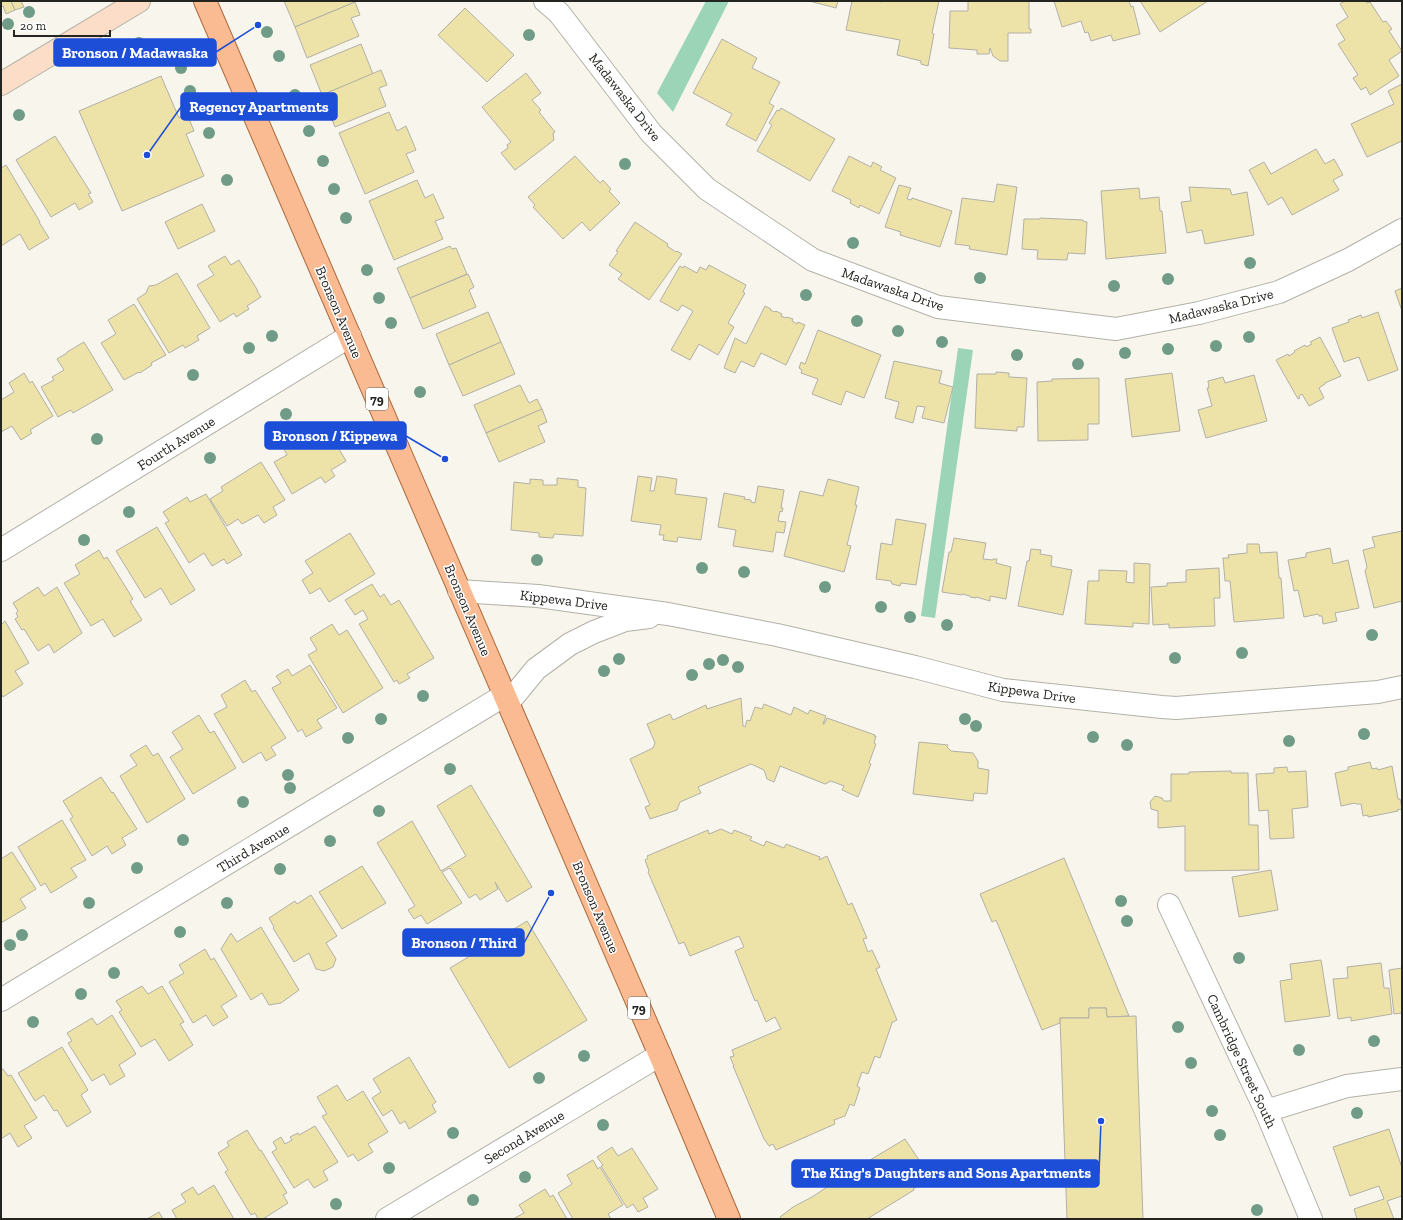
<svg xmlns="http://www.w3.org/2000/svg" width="1403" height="1220" viewBox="0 0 1403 1220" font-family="'Zilla Slab',serif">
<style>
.green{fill:#9bd4b6}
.building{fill:#ede2a8;stroke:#b2b0a7}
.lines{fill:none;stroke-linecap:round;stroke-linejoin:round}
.street-casing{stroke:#b2b1a8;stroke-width:24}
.secondary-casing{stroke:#b2b1a8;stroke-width:24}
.primary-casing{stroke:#ac683b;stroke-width:24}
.street{stroke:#fff;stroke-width:22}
.secondary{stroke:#fcddc8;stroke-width:22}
.primary{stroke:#fabb92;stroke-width:22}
.tree{fill:#709c87}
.labels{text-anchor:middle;stroke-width:3;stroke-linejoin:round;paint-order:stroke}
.shield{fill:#fff;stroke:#666663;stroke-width:1}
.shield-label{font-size:13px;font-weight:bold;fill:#242420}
.street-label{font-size:14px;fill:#242420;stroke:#fff}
.leader{fill:none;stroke:#1d4ed8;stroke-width:1.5}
.callout-dot{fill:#1d4ed8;stroke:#fff;stroke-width:1.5}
.callout{fill:#1d4ed8;stroke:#1d4ed8;stroke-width:1.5}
.callout-label{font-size:15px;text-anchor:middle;font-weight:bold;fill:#fff}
</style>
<rect width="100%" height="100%" fill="#f8f6ec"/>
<g class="green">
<polygon points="706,1 729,1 673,112 657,93"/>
<polygon points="958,348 973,350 935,618 921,616"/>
</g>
<g class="building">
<polygon points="1,1 11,1 15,10 6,14 3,6 1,7"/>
<polygon points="11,1 21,1 24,7 15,10"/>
<polygon points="284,1 354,1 355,2 295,27"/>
<polygon points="809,1 838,1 836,8"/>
<polygon points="852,1 876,1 882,2 882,1 939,1 932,33 934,34 928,66 921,64 921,61 897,55 900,40 846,30"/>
<polygon points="968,1 1029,1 1029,29 1031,29 1031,33 1008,33 1008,61 1000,61 996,58 993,56 990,48 989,54 977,54 977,50 949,48 950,11 968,11"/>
<polygon points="1054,1 1129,1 1131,7 1133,6 1140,34 1113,41 1111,35 1091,41 1088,32 1085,33 1081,21 1062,27"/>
<polygon points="1140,1 1208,1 1160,32"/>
<polygon points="1345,1 1366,1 1367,3 1370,2 1383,22 1386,21 1392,29 1389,31 1402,51 1389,60 1399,76 1370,95 1366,87 1361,90 1353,78 1358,75 1338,44 1345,40 1336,25 1348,17 1340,4"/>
<polygon points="355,2 360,15 351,18 359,36 307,58 295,27"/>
<polygon points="465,8 514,55 487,82 438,35"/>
<polygon points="722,39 757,58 752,68 780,82 769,103 774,106 756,141 726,125 732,114 693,93"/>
<polygon points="361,44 373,74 322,95 310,65"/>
<polygon points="381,70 387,85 379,88 386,106 335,127 322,95"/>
<polygon points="526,73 541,93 532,100 541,110 539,112 555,132 553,133 554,140 515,170 501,153 508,148 507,145 511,142 482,107"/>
<polygon points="161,76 179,118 187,114 194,131 186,134 204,176 122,211 79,111"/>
<polygon points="1402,84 1402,141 1367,157 1351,124 1394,104 1388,91"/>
<polygon points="781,108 835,139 810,181 757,151 772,125 769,123 777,110 779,111"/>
<polygon points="389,112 397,131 406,126 416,150 406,154 414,172 365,194 339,133"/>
<polygon points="55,136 91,193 88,194 93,202 79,210 75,203 51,217 16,160"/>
<polygon points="1316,149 1325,164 1334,159 1343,175 1333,180 1339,190 1292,215 1282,197 1268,205 1249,170 1264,162 1271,174"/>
<polygon points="575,156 600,183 603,180 611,189 609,191 620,203 590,231 582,222 563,239 533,207 535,205 528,197"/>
<polygon points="849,156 871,167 873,162 882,167 880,170 896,178 879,214 860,205 859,208 850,203 851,200 832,191"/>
<polygon points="6,165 40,222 39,222 49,238 29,250 20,234 1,246 1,168"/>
<polygon points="417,180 425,198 433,194 444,218 435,221 443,239 394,260 369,201"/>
<polygon points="997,184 1017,187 1007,255 969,249 970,246 955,244 962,198 994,202"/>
<polygon points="899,185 911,188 907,199 911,200 912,198 952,211 940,247 900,235 901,232 885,227"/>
<polygon points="1189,187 1230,189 1232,195 1247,192 1254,235 1205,244 1202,230 1187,233 1181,202 1191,201"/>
<polygon points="1139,188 1140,199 1159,197 1160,211 1162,211 1166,253 1106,259 1101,191"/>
<polygon points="202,204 215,231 178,249 165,222"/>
<polygon points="1040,218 1083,220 1083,221 1087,222 1085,254 1068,253 1067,260 1037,259 1038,250 1022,249 1024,219 1040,219"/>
<polygon points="635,222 668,244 667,246 676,252 677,251 682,254 649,300 618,279 622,274 609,265 618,252 616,251"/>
<polygon points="450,246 452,249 456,248 467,274 410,298 397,268"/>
<polygon points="225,256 231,265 239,260 240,262 258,291 257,291 261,297 247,306 249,309 236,317 234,313 220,322 197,285 214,275 208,266"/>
<polygon points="709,265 746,285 743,292 745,293 728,323 734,327 718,355 699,344 690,360 671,350 693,311 682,305 678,311 660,301 680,266 683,268 684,266 697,273 700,267 706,270"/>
<polygon points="177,273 210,328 197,336 199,340 185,348 183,345 169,353 137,299 146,293 149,286 156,285"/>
<polygon points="468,274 474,287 469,290 476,307 423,329 410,298"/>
<polygon points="1402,288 1402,311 1395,291"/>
<polygon points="134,304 166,355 151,363 152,365 140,373 139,372 124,380 101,343 116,334 108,320"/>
<polygon points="765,306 771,309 770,310 775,312 776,311 782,314 781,316 786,318 787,317 793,319 792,321 797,324 798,322 805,325 786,365 761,353 754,367 741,361 735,373 724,368 735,338 746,344"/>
<polygon points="488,312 501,342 449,365 436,334"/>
<polygon points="1378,312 1398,370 1368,381 1359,357 1344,362 1332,328 1349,322 1348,320 1361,315 1362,318"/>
<polygon points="818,330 881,355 864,398 846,391 841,405 812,394 818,379 801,373 802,370 799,368 801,362 805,364"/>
<polygon points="1320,337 1341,376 1325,383 1325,384 1319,388 1324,398 1309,406 1302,394 1299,396 1300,398 1298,399 1276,360 1288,354 1289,356 1295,352 1294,351 1305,345 1306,347 1312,344 1310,342"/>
<polygon points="84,342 113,390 73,413 71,410 58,417 41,387 54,380 52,377 64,370 57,359 67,353 67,352"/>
<polygon points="501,342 515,374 463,396 449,365"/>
<polygon points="894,361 942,371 939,383 953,387 944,423 922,418 925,407 917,406 913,423 895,418 899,402 885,398"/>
<polygon points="996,372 1009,373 1009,377 1027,378 1024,427 1017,427 1017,431 975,428 977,374 996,374"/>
<polygon points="24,373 30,383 32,381 53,416 30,430 32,433 21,440 12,426 1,432 1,400 14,392 9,383"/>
<polygon points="1172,373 1180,431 1132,437 1125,379"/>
<polygon points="1254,375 1267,421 1206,438 1198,410 1212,406 1207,388 1209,388 1208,381 1223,377 1225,383"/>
<polygon points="1099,378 1099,424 1088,424 1088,440 1038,441 1037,382 1052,381 1052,379"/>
<polygon points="520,385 529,403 537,399 542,409 486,433 474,405"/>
<polygon points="542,409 547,422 538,426 545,442 499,462 486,433"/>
<polygon points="325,425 346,461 331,470 335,476 325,483 321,477 292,494 274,462 287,455 284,449"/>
<polygon points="261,462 285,500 273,507 277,515 264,523 258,515 242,524 238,519 227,526 210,499 223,491 221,487"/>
<polygon points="638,476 652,478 650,491 654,491 657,476 677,479 675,494 707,498 701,540 678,537 677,542 663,540 664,535 659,535 661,525 631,521"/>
<polygon points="557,478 578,480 578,487 586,488 583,536 554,534 553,538 539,537 539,533 511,530 514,482 530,484 530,479 543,480 543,485 557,485"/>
<polygon points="828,479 859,487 855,505 857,505 847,545 851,546 844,572 784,556 800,491 823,496"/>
<polygon points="758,486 784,490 781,508 783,508 782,512 780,511 778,521 786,522 784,533 776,532 773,552 733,546 736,530 718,527 724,493 745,497 744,499 751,500 751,502 755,503"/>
<polygon points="206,494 242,555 227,564 224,559 212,566 204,553 189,563 165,523 169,521 163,512 187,497 190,502"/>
<polygon points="896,519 926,524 916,585 901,583 900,586 892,584 891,581 876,579 881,543 892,545"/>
<polygon points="157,527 195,590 171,605 161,588 145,598 116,551"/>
<polygon points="1402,531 1402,601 1374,608 1365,571 1367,567 1363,550 1375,547 1372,537"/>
<polygon points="350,533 375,574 329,602 320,588 310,594 302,580 313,573 305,561"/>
<polygon points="954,538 986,543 983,559 993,560 993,559 997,559 996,563 1011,567 1006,599 990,596 990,601 976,597 976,598 970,597 970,596 962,594 962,595 942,592 949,552 951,552"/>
<polygon points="1247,544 1259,544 1260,553 1277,552 1279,578 1281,578 1284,618 1234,622 1230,581 1225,581 1223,558 1229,558 1228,555 1247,553"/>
<polygon points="1330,548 1333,564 1348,560 1359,608 1335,613 1337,621 1323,624 1322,616 1319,616 1318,614 1304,617 1298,590 1294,591 1288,560 1306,557 1306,553"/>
<polygon points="1031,549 1041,550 1040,554 1052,556 1051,566 1072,570 1063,615 1018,606 1027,561 1029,561"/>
<polygon points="99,550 104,559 107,557 133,599 130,601 142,620 114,637 103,619 91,626 64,583 80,574 75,565"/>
<polygon points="1134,563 1150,564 1149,624 1133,623 1133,627 1085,624 1088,581 1099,581 1099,570 1127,571 1126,582 1134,583"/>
<polygon points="1219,568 1220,598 1214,598 1215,626 1169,628 1169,624 1153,625 1151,587 1167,586 1167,583 1186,582 1186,570"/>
<polygon points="372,584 380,597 384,594 391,605 399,600 434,658 407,674 410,678 399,684 397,680 394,682 359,624 368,619 363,610 355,615 345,600"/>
<polygon points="38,587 44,596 57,587 82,633 54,653 49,644 38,651 24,629 22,630 15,619 18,617 16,613 18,611 13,603"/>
<polygon points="5,621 29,663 15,671 23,684 3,697 1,693 1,623 2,624"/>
<polygon points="332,624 339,635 347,630 383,688 343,713 308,655 317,650 310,638"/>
<polygon points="310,665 337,708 317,720 322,728 306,737 302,729 298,732 272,688 281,683 276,676 288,669 292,676"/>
<polygon points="245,680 252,692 255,690 286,738 271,747 276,755 266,761 261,752 243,763 214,714 227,707 221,695"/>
<polygon points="741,698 743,726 745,727 747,720 750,721 755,707 762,709 764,704 791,715 794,707 808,714 810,710 826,716 823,724 824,724 827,718 875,735 874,736 876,736 874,743 876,744 869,763 871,764 858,797 842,790 844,786 831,781 825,784 780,766 774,782 767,779 764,770 751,764 698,787 701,793 680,802 677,810 650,819 645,807 650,805 630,759 653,748 655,743 647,724 670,714 673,720 706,705 707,709"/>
<polygon points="199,715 210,733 214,731 236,768 193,794 170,757 183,749 172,732"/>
<polygon points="919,742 948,745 947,747 951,751 973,753 978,761 978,768 989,770 987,794 974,793 973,801 913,794"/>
<polygon points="146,745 153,756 158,753 185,799 147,823 120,776 137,765 130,755"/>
<polygon points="1370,762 1372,769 1377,768 1378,770 1392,766 1398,799 1400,799 1402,809 1397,810 1398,811 1368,817 1368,815 1363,816 1361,804 1356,804 1355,803 1341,806 1335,773 1348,770 1348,767"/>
<polygon points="1287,767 1288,772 1306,771 1308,807 1292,809 1294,838 1270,839 1268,810 1259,811 1256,774 1274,773 1274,768"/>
<polygon points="1231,771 1231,773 1248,773 1249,825 1258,825 1259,870 1185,871 1185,826 1158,828 1158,811 1151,809 1150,802 1155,796 1162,798 1164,801 1171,801 1171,774 1189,774 1189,772"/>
<polygon points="101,777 112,793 113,792 137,829 122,838 126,845 112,854 107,846 92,856 70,819 73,817 63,801"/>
<polygon points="471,785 532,887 507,902 495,882 498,889 480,900 476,894 469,898 450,868 442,872 462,903 427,924 421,915 414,919 408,910 415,906 377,843 412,821 441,871 466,856 437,806"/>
<polygon points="62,820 86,860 71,868 77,877 51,893 45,883 41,886 18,847"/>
<polygon points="721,829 732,834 734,830 752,837 750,840 764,846 766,841 784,848 786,844 820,857 819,860 827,856 848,905 852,903 867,938 863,939 868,952 872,950 880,967 876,969 897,1020 891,1023 892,1023 880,1058 875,1056 868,1074 862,1072 857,1086 860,1088 854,1106 850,1104 845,1116 834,1120 835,1124 776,1150 773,1144 769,1146 764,1139 733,1066 734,1066 730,1057 734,1056 732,1050 781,1029 775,1017 766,1022 757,1000 755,1001 735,951 744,947 739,936 690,956 684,942 679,944 648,872 649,871 645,860 648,858 647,856 708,830 709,834"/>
<polygon points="12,852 36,889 20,899 26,908 1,923 1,859"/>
<polygon points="1064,858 1129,1016 1107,1017 1106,1008 1089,1008 1089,1018 1060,1018 1060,1023 1042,1030 996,920 992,922 980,894"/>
<polygon points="362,866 386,903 342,929 319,892"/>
<polygon points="1271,870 1278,910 1239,917 1232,877"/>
<polygon points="311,895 337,936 326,943 336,959 333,967 324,971 316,969 309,953 294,962 273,928 274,927 269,918 295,901 297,904"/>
<polygon points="527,921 587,1020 509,1068 450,968 475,953 470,944 494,929 499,938"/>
<polygon points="261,927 299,990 281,1003 269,1005 262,993 251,1000 221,949 231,933 237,942"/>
<polygon points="205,949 211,960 214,958 237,996 221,1006 228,1017 213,1026 206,1015 193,1023 169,982 184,973 179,965"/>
<polygon points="1321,960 1330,1016 1285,1022 1280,981 1292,979 1290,964"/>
<polygon points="1381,963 1384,988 1389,988 1392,1014 1351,1021 1351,1017 1338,1019 1333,979 1348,978 1347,967"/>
<polygon points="1402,968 1402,1013 1394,1014 1389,970"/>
<polygon points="142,986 148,994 162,986 184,1022 180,1024 193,1045 169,1061 155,1039 141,1047 119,1012 122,1010 116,1001"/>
<polygon points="1089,1008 1106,1008 1107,1017 1136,1016 1143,1219 1067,1219 1060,1018 1089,1018"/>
<polygon points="112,1015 136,1054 119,1065 125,1076 110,1085 104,1074 92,1081 68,1043 72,1041 67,1033 92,1018 97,1025"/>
<polygon points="62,1047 88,1090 81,1095 91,1112 67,1127 57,1110 54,1111 44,1095 35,1101 18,1073"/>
<polygon points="409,1057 436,1102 432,1105 436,1112 409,1129 405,1121 400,1124 392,1110 383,1116 372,1098 381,1092 373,1079"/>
<polygon points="3,1069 8,1076 11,1075 37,1118 24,1126 32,1138 18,1147 10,1133 1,1139 1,1070"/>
<polygon points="337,1085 347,1101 363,1091 388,1132 368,1144 373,1152 358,1161 353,1154 348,1157 322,1116 327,1114 317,1097"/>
<polygon points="315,1126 338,1162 323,1171 328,1180 314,1188 308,1179 294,1188 272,1152 277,1149 273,1142 281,1137 285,1144 292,1140 290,1137 298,1133 299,1135"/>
<polygon points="1389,1129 1402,1168 1402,1196 1387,1201 1394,1219 1357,1219 1354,1209 1384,1199 1379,1186 1350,1196 1333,1147"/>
<polygon points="247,1130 260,1151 261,1150 287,1193 283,1195 288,1203 263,1219 258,1219 255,1213 251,1215 225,1172 228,1170 218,1153 229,1146 227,1142"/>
<polygon points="905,1139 931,1178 913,1189 914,1190 867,1219 781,1219 780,1217 793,1207 812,1197 850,1172"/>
<polygon points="612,1147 618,1156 632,1148 658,1189 643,1198 648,1207 638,1212 633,1204 627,1208 601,1166 603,1165 597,1157"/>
<polygon points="593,1160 598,1169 600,1167 623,1205 608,1214 611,1219 573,1219 558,1193 572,1184 567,1175"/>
<polygon points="214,1185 234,1219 177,1219 172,1210 186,1202 181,1194 193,1187 198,1195"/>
<polygon points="545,1189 550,1197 553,1195 567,1219 513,1219 524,1213 519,1205"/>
<polygon points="159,1212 163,1219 147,1219"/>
</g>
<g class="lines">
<defs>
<g id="street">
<polyline points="545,1 559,13 651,133 707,189 813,260 938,307 1116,329 1199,313 1279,292 1348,260 1402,230"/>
<polyline points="1,550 350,336"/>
<polyline points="459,591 538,596 668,614 777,635 915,667 1003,690 1162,707 1176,708 1378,692 1402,687"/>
<polyline points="508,703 536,669 570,644 594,632 625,620 649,617"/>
<polyline points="1169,905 1266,1111 1311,1219"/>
<polyline points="1,1000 505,695"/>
<polyline points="1266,1111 1347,1086 1402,1079"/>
<polyline points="387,1219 660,1055"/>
</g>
<polyline id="secondary" points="1,84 139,1"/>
<polyline id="primary" points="205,1 660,1055 729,1219"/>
</defs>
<use href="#street" class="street-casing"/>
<use href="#secondary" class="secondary-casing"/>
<use href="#primary" class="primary-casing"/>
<use href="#street" class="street"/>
<use href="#secondary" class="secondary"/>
<use href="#primary" class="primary"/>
</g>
<g class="tree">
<circle cx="29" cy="12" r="6"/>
<circle cx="8" cy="24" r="6"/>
<circle cx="267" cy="32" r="6"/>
<circle cx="529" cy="35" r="6"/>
<circle cx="139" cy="43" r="6"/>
<circle cx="279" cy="56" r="6"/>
<circle cx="181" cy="68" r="6"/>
<circle cx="190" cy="91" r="6"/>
<circle cx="295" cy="95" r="6"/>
<circle cx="19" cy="115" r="6"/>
<circle cx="309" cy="131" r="6"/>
<circle cx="209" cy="133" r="6"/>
<circle cx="323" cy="161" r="6"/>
<circle cx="625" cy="164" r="6"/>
<circle cx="227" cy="180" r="6"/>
<circle cx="334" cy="189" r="6"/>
<circle cx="346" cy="218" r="6"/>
<circle cx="853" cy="243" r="6"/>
<circle cx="1250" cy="263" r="6"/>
<circle cx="367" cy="270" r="6"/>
<circle cx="980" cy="278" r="6"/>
<circle cx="1168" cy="279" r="6"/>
<circle cx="1114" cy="286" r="6"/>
<circle cx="806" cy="295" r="6"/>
<circle cx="379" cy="298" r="6"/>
<circle cx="857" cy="321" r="6"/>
<circle cx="391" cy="323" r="6"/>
<circle cx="898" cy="331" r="6"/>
<circle cx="272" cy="336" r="6"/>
<circle cx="1249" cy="337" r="6"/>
<circle cx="942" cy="342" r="6"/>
<circle cx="1216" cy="346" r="6"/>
<circle cx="249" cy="348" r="6"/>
<circle cx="1168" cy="349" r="6"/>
<circle cx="1125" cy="353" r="6"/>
<circle cx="1017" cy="355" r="6"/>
<circle cx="1078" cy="364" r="6"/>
<circle cx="193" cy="375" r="6"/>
<circle cx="420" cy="392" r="6"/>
<circle cx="286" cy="414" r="6"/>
<circle cx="97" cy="439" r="6"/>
<circle cx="210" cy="458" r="6"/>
<circle cx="129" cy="512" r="6"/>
<circle cx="84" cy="540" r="6"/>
<circle cx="537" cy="560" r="6"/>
<circle cx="702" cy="568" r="6"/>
<circle cx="744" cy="572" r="6"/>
<circle cx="825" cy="587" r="6"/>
<circle cx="881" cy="607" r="6"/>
<circle cx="910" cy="617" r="6"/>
<circle cx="947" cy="625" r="6"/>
<circle cx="1372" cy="635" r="6"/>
<circle cx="1242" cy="653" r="6"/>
<circle cx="1175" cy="658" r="6"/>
<circle cx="619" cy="659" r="6"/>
<circle cx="723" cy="660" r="6"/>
<circle cx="709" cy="664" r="6"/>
<circle cx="738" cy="667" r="6"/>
<circle cx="604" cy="671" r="6"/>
<circle cx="692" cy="675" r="6"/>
<circle cx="423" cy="696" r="6"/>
<circle cx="381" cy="719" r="6"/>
<circle cx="965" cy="719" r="6"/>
<circle cx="976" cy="726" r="6"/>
<circle cx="1364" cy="734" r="6"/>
<circle cx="1093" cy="737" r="6"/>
<circle cx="348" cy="738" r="6"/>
<circle cx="1289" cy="741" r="6"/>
<circle cx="1127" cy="745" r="6"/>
<circle cx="450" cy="769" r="6"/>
<circle cx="288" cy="775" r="6"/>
<circle cx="290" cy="788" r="6"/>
<circle cx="243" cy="802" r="6"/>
<circle cx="379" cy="811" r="6"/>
<circle cx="183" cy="840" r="6"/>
<circle cx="330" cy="841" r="6"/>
<circle cx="137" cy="868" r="6"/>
<circle cx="280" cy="869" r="6"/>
<circle cx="1121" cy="901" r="6"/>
<circle cx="89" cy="903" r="6"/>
<circle cx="227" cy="903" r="6"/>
<circle cx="1127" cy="921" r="6"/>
<circle cx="180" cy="932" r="6"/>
<circle cx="22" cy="935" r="6"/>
<circle cx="10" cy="945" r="6"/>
<circle cx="1239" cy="958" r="6"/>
<circle cx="114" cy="973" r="6"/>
<circle cx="81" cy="994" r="6"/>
<circle cx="33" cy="1022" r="6"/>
<circle cx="1178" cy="1027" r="6"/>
<circle cx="1374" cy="1041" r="6"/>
<circle cx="1299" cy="1050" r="6"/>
<circle cx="584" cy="1056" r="6"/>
<circle cx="1191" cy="1063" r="6"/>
<circle cx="539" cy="1078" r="6"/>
<circle cx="1212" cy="1111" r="6"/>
<circle cx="1357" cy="1113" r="6"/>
<circle cx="603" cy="1125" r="6"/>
<circle cx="453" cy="1133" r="6"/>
<circle cx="1220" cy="1135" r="6"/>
<circle cx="389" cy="1168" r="6"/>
<circle cx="525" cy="1177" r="6"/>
<circle cx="473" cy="1200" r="6"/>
<circle cx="336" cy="1204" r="6"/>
<circle cx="1257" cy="1210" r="6"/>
</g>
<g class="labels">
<g class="shield">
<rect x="366" y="388" width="22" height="22" rx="3"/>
<rect x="628" y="997" width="22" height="22" rx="3"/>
</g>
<g class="shield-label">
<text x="377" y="404">79</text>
<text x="639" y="1013">79</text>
</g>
<g class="street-label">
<text transform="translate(625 97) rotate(52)" y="5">Madawaska Drive</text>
<text transform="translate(893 289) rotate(19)" y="5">Madawaska Drive</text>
<text transform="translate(1221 306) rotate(-14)" y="5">Madawaska Drive</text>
<text transform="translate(339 312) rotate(67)" y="5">Bronson Avenue</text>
<text transform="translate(176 443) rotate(-32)" y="5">Fourth Avenue</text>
<text transform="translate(564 600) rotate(7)" y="5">Kippewa Drive</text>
<text transform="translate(468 610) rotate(67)" y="5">Bronson Avenue</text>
<text transform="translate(1032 692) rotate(8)" y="5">Kippewa Drive</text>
<text transform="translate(253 848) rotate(-31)" y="5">Third Avenue</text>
<text transform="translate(596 907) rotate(67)" y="5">Bronson Avenue</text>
<text transform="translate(1242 1061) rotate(65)" y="5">Cambridge Street South</text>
<text transform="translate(524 1137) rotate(-31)" y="5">Second Avenue</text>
</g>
</g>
<path class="leader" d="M258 25L216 52M147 155L181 107M445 459L406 436M551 893L524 943M1101 1121L1099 1173"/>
<g class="callout-dot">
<circle cx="258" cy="25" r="4"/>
<circle cx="147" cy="155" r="4"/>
<circle cx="445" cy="459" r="4"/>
<circle cx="551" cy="893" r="4"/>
<circle cx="1101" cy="1121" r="4"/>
</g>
<g class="callout">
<rect x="54" y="39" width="162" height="27" rx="4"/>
<rect x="181" y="93" width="156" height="27" rx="4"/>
<rect x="265" y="422" width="141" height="27" rx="4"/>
<rect x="403" y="929" width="121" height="27" rx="4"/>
<rect x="792" y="1160" width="307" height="27" rx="4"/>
</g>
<g class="callout-label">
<text x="135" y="58">Bronson / Madawaska</text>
<text x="259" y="112">Regency Apartments</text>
<text x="335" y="441">Bronson / Kippewa</text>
<text x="464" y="948">Bronson / Third</text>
<text x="946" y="1178">The King's Daughters and Sons Apartments</text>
</g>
<rect width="1403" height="1220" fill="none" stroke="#242420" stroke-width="4"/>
<path d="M14 30v6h96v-6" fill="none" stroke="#242420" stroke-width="2"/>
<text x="20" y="30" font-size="12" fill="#242420" stroke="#ffffff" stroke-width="3" paint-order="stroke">20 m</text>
</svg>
